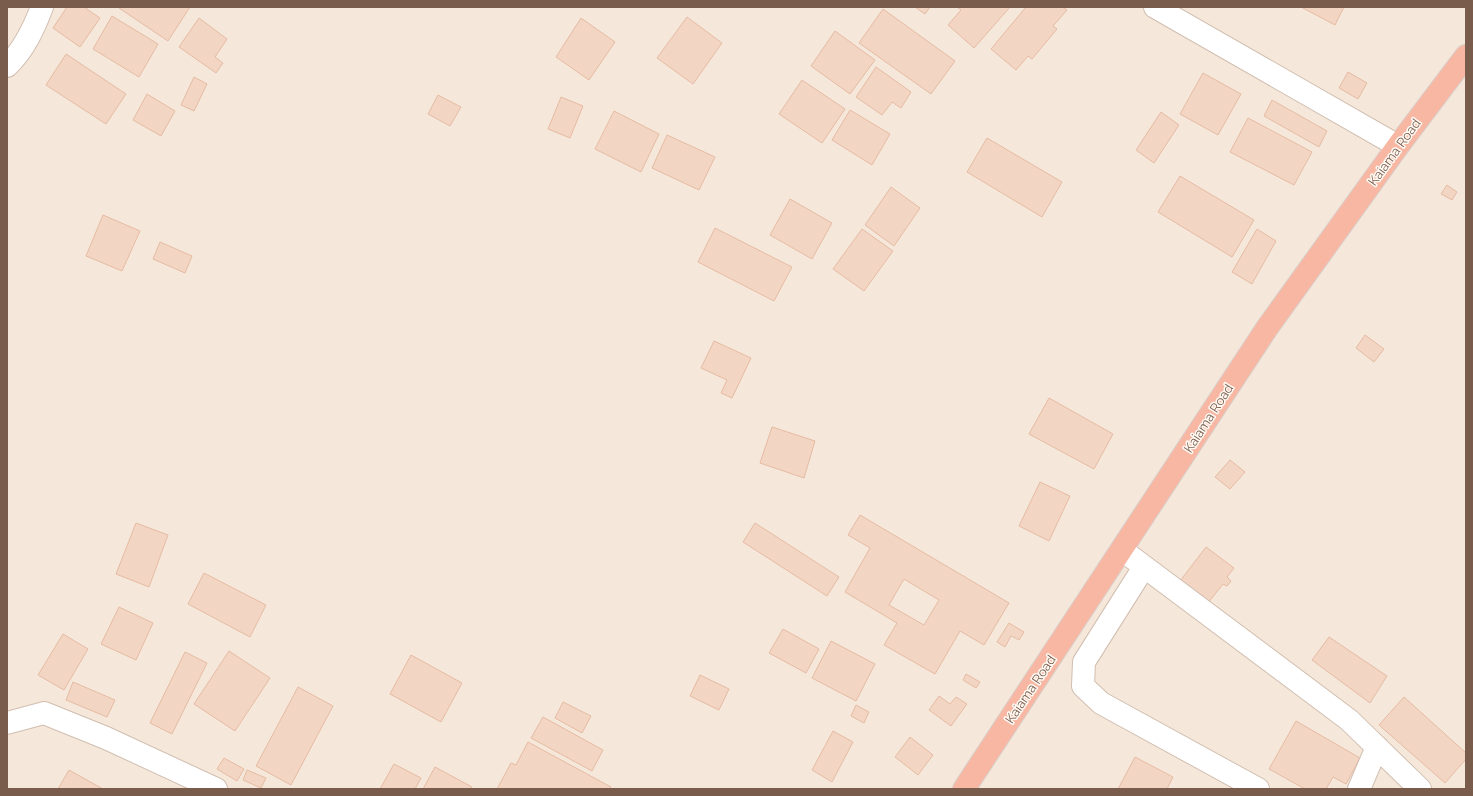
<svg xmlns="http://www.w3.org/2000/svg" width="1473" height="796" viewBox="0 0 1473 796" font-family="Raleway,sans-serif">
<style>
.residential{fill:#f5e8da}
.building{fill:#f3d5c3;stroke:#e6bba3;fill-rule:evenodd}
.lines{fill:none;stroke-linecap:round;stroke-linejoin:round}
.street-casing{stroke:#d1beb0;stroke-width:24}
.highway-casing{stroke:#dad1cd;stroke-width:24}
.street{stroke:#fff;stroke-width:22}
.highway{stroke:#f7b7a3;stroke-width:22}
.labels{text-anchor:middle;stroke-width:3;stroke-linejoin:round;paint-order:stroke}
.street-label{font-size:13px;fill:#7a5c4d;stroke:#fffaf3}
</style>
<rect width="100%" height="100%" fill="#fdf6ec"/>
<rect class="residential" x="7" y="7" width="1459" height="782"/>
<g class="building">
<polygon points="67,7 84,7 100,18 80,47 53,28"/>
<polygon points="119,7 190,7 168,41 119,8"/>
<polygon points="915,7 930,7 925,14"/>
<polygon points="957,7 1010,7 974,48 948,25 961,10"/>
<polygon points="1026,7 1063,7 1067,10 1053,26 1057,29 1032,59 1028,56 1016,70 991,49"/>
<polygon points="1301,7 1344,7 1335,25"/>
<polygon points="883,9 955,61 931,94 859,43"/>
<polygon points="112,16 158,44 139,77 93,49"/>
<polygon points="687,17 722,43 693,84 657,58"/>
<polygon points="199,18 227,39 215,57 223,63 216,73 179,47"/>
<polygon points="581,18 615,42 589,80 556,57"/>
<polygon points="835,31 875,60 850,94 811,66"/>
<polygon points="66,54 126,94 106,124 46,85"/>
<polygon points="876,67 911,92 901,108 892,102 882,115 856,97"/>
<polygon points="1348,72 1367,83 1358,99 1339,88"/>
<polygon points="1203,73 1241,94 1218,135 1180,114"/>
<polygon points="194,77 207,84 194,111 181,105"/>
<polygon points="802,80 845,109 822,143 779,114"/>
<polygon points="147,94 175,111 161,136 133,120"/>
<polygon points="438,95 461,107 450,126 428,114"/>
<polygon points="561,97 583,106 570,138 548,129"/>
<polygon points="1272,100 1327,131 1319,147 1264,116"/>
<polygon points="850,110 890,134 872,165 832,140"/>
<polygon points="614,111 659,134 641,172 595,149"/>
<polygon points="1161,112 1179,125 1154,163 1136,150"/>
<polygon points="1248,118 1312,152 1294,185 1230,152"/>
<polygon points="667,135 715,157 699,190 652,168"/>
<polygon points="987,138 1062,182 1042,217 967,172"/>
<polygon points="1180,176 1254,220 1232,257 1158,212"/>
<polygon points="1447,185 1457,192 1452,200 1441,194"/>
<polygon points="891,187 920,208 894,246 865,225"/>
<polygon points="790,199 832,223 812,259 770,235"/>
<polygon points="103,215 140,231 122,271 86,256"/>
<polygon points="715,228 792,267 774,301 698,262"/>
<polygon points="862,229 893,251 864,291 833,269"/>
<polygon points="1257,229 1276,241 1252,284 1232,272"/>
<polygon points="160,242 192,256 185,273 153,259"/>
<polygon points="1365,335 1384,349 1374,362 1356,348"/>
<polygon points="714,341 751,358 732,398 721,393 727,380 701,368"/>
<polygon points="1049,398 1113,434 1094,469 1029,434"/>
<polygon points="772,427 815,441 804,478 760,463"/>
<polygon points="1230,460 1245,472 1230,489 1215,477"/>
<polygon points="1040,482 1070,496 1049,541 1019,526"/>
<path d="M 860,515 L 1009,603 L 984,645 L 960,631 L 935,674 L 884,645 L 897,623 L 845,592 L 870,548 L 848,535 ZM 904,579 L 939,600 L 924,625 L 889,605 Z"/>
<polygon points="136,523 168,535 149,587 116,574"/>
<polygon points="755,523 839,577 827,596 743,542"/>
<polygon points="1206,547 1234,568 1227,577 1231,581 1227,586 1223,584 1208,603 1180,581"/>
<polygon points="204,573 266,605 250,637 188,604"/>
<polygon points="119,607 153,623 136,660 101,644"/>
<polygon points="1009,623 1024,632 1019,640 1011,636 1005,647 997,642"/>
<polygon points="783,629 819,649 806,673 769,653"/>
<polygon points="63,634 88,649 64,690 38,675"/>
<polygon points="1329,637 1387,676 1370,703 1312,660"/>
<polygon points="831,641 875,664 856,701 812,678"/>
<polygon points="229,651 270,678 235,731 194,704"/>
<polygon points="185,652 207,663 172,734 150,723"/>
<polygon points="411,655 462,683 441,722 390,694"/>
<polygon points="966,674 980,682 976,688 963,680"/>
<polygon points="700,675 729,689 719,710 690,696"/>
<polygon points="73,682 115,700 107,717 66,700"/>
<polygon points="298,687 333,706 291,785 256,766"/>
<polygon points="939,696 950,704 956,697 967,704 951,726 929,710"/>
<polygon points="1404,697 1466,753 1466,759 1445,783 1379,725"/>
<polygon points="563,702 591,716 582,733 555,718"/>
<polygon points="856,705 869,712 864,723 851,716"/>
<polygon points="543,717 603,750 592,771 531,738"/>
<polygon points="1296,721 1360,758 1346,784 1333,777 1326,789 1305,789 1269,769"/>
<polygon points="833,731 853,742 832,782 812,770"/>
<polygon points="910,737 933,755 918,775 895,757"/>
<polygon points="528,742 611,787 610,789 497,789 511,763 516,765"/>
<polygon points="1135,757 1173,777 1167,789 1118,789"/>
<polygon points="224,758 244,769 237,781 217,769"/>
<polygon points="394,764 421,778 415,789 380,789"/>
<polygon points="435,767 472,787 471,789 423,789"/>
<polygon points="69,770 103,789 58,789"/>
<polygon points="247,770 266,778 261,788 243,780"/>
</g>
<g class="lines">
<defs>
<g id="street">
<polyline points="1155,7 1398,146"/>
<path d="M 7,66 C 24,50 34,28 42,7"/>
<polyline points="1122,550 1349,720 1420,789"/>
<polyline points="1144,567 1084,662 1083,686 1101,703 1258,789"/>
<polyline points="7,723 44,713 106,738 216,789"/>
<polyline points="1359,789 1377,747"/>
</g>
<polyline id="highway" points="964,789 1267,328 1398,146 1466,56"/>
</defs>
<use href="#street" class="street-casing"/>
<use href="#highway" class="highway-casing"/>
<use href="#street" class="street"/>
<use href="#highway" class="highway"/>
</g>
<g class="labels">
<g class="street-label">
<text transform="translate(1394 152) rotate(-54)" y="5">Kaiama Road</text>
<text transform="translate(1208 418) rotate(-57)" y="5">Kaiama Road</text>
<text transform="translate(1030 689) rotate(-56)" y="5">Kaiama Road</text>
</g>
</g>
<rect width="1473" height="796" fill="none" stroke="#7a5c4d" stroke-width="16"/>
</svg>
